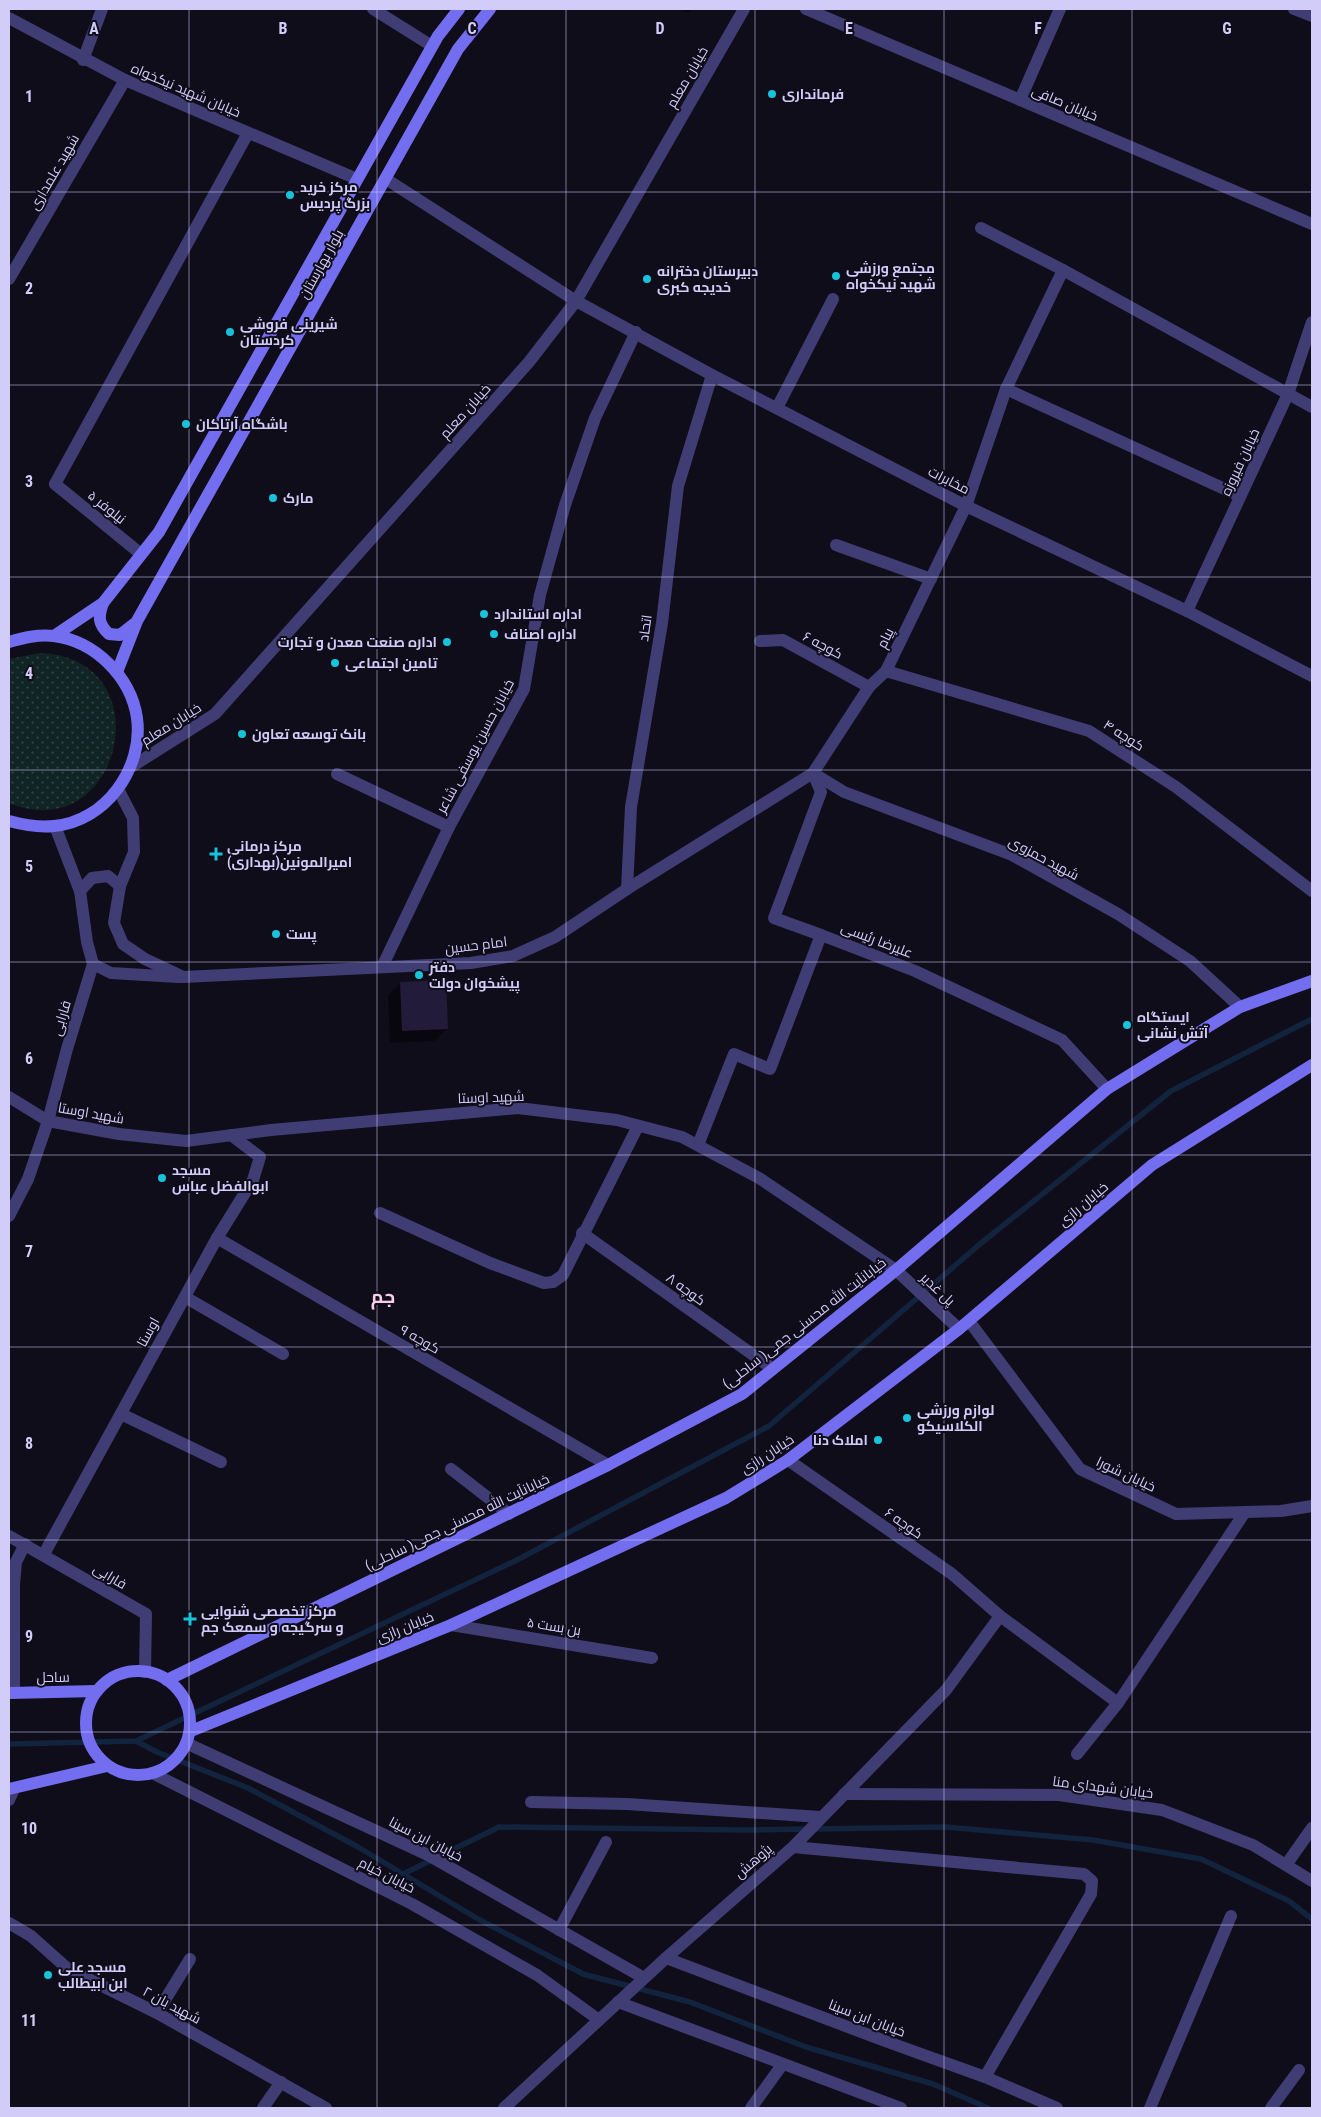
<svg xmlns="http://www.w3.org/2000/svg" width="1321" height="2117" viewBox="0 0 1321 2117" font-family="'Roboto Condensed',Cairo,sans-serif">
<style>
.grass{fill:url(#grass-dots)}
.shadow{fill:#0007}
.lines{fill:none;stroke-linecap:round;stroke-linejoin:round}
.stream{stroke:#12233e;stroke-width:5.5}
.building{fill:#221b39}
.minor{stroke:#403d75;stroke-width:12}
.tertiary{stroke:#403d75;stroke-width:12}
.secondary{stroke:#736def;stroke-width:12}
.grid{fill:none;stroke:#d2ccf9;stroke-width:1;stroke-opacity:0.55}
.poi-dot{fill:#18c2da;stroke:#100d1b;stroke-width:2}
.labels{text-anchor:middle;stroke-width:4;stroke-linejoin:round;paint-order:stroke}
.street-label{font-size:14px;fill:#d2ccf9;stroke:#100d1b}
.poi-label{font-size:14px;font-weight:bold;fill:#d2ccf9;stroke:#100d1b;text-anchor:start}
.district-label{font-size:19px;font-weight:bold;fill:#facee9;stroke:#100d1b}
.grid-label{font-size:16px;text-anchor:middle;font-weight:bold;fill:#d2ccf9;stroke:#100d1b;stroke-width:4;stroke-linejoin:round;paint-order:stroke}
</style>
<defs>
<pattern id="grass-dots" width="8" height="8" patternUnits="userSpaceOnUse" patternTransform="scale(1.25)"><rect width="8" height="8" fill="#112424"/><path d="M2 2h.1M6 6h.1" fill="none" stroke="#334345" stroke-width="1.8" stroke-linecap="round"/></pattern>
</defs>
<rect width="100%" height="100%" fill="#100d1b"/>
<path class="grass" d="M 40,653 C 165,658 122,849 9,803 L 9,659 Z"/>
<g class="shadow">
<polygon points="679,9 691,9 688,13"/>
<polygon points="401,983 447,1029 434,1041 390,1043 388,995"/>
</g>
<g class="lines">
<g class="stream">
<polyline points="136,1741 157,1752 248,1788 358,1847 478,1919 583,1974 690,2002 806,2047 933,2084 988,2108"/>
<polyline points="9,1744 136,1741 517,1560 769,1426 980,1244 1171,1091 1312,1019"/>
<polyline points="403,1874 499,1827 744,1830 946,1827 1093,1840 1201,1859 1289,1901 1312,1919"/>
</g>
</g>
<polygon class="building" points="446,980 448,1029 402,1031 400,982"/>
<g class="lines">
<g class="minor">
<polyline points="373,9 432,46"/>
<polyline points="806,9 1312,224"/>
<polyline points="1294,9 1312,16"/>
<polyline points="9,18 125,80 357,179"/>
<polyline points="83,60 102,9"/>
<polyline points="1020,100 1060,9"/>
<polyline points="386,179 576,301 712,375 966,506 1187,611 1312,676"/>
<polyline points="981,228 1063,270"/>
<polyline points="9,279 125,80"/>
<polyline points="1006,389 1240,496"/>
<polyline points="777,408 833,299"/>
<polyline points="836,545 931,579"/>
<polyline points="141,554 55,484 248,133"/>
<polyline points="1187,611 1288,394 1312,322"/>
<polyline points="760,641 783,640 869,687"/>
<polyline points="886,671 1089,731 1176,787 1312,891"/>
<polyline points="813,773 844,792 1012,855 1118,914 1190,961 1240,1007"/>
<polyline points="813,773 821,792 774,918 821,935"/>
<polyline points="337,774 449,827"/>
<polyline points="627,889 631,807 662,623 678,486 712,375"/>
<polyline points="382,967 449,827 524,689 540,595 565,505 595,418 636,332"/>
<polyline points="183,977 471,963 513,956 555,937 627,889 813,773 869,687 886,671 966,506 1006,389 1063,270 1312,407"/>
<polyline points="9,1097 48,1121 119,1134 186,1141 271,1130 518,1108 617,1120 682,1137 759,1178 896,1270 959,1329"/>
<polyline points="698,1145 734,1054 770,1069 821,935 915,971 1062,1040 1107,1089"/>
<polyline points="380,1213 490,1263 544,1283 553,1282 563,1275 638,1126"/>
<polyline points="582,1233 773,1369"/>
<polyline points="217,1238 608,1465"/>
<polyline points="185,1297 283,1354"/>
<polyline points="969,1321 1080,1469 1176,1514 1281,1511 1312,1506"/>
<polyline points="121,1414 221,1462"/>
<polyline points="788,1460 952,1574 1000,1616 1118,1703"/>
<polyline points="451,1469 509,1514"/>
<polyline points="44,1554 217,1238 253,1180 260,1157 231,1135"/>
<polyline points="451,1625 652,1658"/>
<polyline points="14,1693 14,1584 16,1562 25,1544"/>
<polyline points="1077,1754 1118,1703 1245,1512"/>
<polyline points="844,1794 1059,1795 1162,1810 1253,1845 1312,1881"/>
<polyline points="9,1800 14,1789"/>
<polyline points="531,1802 627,1804 820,1817"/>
<polyline points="793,1847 1084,1874 1092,1881 1091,1894 985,2077"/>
<polyline points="1286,1865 1312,1828"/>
<polyline points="9,1923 31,1936 68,1969 157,2013 326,2108"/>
<polyline points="559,1930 606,1842"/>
<polyline points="157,2013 190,1959"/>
<polyline points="263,2108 281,2082"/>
<polyline points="751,2108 782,2065"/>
<polyline points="1150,2108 1231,1916"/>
<polyline points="1271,2108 1299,2070"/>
</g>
<g class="tertiary">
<polyline points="131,767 215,714 529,362 576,301 744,9"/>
<polyline points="118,789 133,818 134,852 120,886 114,923 123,944 145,959 183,977"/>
<polyline points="80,891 92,878 108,876 120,886"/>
<polyline points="93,964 111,973 178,977"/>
<polyline points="9,1216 28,1179 48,1121 67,1049 93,964 87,942 80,891 55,826"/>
<polyline points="9,1536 146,1614 145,1672"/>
<polyline points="186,1743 428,1855 644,1978"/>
<polyline points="152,1773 412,1904 537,1975 599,2020"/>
<polyline points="666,1958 885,2041 985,2077 1057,2108"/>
<polyline points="618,2002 901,2108"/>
<polyline points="504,2108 666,1958 793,1847 946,1690 1000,1616"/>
</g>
<g class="secondary">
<path d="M 103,603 C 98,617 98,624 109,634 L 120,635 L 134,624"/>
<polyline points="54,636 103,603 159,532 438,36 459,9"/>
<path d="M 9,642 C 23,638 38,634 54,636 C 95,641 131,677 137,718 C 144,768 105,822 54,826 C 38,828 24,825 9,821"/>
<polyline points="117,672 137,621 458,49 490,9"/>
<circle cx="138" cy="1723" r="52"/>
<polyline points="167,1680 608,1465 742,1394 896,1270 1107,1089 1240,1007 1312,981"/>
<polyline points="9,1693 97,1691"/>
<polyline points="191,1731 451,1625 726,1498 788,1460 959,1329 1152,1165 1312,1065"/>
<polyline points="9,1789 107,1766"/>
</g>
</g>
<path class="grid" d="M 189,9 L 189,2108M 377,9 L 377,2108M 566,9 L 566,2108M 755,9 L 755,2108M 944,9 L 944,2108M 1132,9 L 1132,2108M 9,192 L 1312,192M 9,385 L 1312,385M 9,577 L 1312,577M 9,770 L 1312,770M 9,962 L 1312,962M 9,1155 L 1312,1155M 9,1347 L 1312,1347M 9,1540 L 1312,1540M 9,1732 L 1312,1732M 9,1925 L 1312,1925"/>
<g class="poi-dot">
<circle cx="772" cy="94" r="5"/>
<circle cx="290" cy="195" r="5"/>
<circle cx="836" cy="276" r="5"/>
<circle cx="647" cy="279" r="5"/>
<circle cx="230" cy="332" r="5"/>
<circle cx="186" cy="424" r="5"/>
<circle cx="273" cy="498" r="5"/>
<circle cx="484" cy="614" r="5"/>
<circle cx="494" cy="634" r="5"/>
<circle cx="447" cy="642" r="5"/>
<circle cx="335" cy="663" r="5"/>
<circle cx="242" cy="734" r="5"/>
<path d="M213.5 846.5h5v5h5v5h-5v5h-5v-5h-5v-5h5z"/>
<circle cx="276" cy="934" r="5"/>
<circle cx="419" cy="975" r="5"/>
<circle cx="1127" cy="1025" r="5"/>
<circle cx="162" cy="1178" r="5"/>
<circle cx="907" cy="1418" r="5"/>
<circle cx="878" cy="1440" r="5"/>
<path d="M187.5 1611.5h5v5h5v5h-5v5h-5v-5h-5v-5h5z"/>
<circle cx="48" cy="1975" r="5"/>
</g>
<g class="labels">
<g class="street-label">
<text transform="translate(687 77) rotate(-60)" y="5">خیابان معلم</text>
<text transform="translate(186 90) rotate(23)" y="5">خیابان شهید نیکخواه</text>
<text transform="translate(1065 103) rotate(23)" y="5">خیابان صافی</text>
<text transform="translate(54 172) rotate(-60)" y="5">شهید علمداری</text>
<text transform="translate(321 264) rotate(-61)" y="5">بلوار بهارستان</text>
<text transform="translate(465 411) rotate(-48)" y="5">خیابان معلم</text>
<text transform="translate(1240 462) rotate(-65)" y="5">خیابان فیروزه</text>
<text transform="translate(949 480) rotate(27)" y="5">مخابرات</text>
<text transform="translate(107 507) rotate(39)" y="5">نیلوفر ۵</text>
<text transform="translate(645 628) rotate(-82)" y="5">اتحاد</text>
<text transform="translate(885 638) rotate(-64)" y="5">پیام</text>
<text transform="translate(823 645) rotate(28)" y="5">کوچه ۶</text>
<text transform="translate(171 724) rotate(-32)" y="5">خیابان معلم</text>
<text transform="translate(1124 735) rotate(33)" y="5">کوچه ۴</text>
<text transform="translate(475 746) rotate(-62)" y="5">خیابان حسین یوسفی شاعر</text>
<text transform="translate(1044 858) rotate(28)" y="5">شهید حمزوی</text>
<text transform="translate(877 940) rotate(21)" y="5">علیرضا رئیسی</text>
<text transform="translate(476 945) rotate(-7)" y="5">امام حسین</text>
<text transform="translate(61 1018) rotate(-73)" y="5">فارابی</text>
<text transform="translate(491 1097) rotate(-2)" y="5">شهید اوستا</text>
<text transform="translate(91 1113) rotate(10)" y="5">شهید اوستا</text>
<text transform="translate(1083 1204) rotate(-40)" y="5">خیابان رازی</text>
<text transform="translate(686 1289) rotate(36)" y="5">کوچه ۸</text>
<text transform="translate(938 1289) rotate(43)" y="5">پل غدیر</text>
<text transform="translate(804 1323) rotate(-38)" y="5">خیابانآیت الله محسنی جمی( ساحلی)</text>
<text transform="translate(148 1332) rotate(-61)" y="5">اوستا</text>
<text transform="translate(420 1339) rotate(30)" y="5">کوچه ۹</text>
<text transform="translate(767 1454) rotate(-33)" y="5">خیابان رازی</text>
<text transform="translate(1126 1474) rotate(25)" y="5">خیابان شورا</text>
<text transform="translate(457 1522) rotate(-26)" y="5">خیابانآیت الله محسنی جمی( ساحلی)</text>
<text transform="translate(904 1523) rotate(35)" y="5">کوچه ۶</text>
<text transform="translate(110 1576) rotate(31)" y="5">فارابی</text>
<text transform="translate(554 1626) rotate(9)" y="5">بن بست ۵</text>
<text transform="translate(405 1627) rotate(-22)" y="5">خیابان رازی</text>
<text transform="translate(53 1677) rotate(-1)" y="5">ساحل</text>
<text transform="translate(1103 1787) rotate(7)" y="5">خیابان شهدای منا</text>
<text transform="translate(426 1839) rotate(27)" y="5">خیابان ابن سینا</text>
<text transform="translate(753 1861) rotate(-41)" y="5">پژوهش</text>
<text transform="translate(387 1875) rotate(27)" y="5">خیابان خیام</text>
<text transform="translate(172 2005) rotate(28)" y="5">شهید بان ۲</text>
<text transform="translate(867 2018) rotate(21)" y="5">خیابان ابن سینا</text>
</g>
<g class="poi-label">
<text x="782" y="99">فرمانداری</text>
<text x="300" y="192">مرکز خرید<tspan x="300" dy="16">بزرگ پردیس</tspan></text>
<text x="846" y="273">مجتمع ورزشی<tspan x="846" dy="16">شهید نیکخواه</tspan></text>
<text x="657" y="276">دبیرستان دخترانه<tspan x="657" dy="16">خدیجه کبری</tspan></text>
<text x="240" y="329">شیرینی فروشی<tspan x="240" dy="16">کردستان</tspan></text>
<text x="196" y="429">باشگاه آرتاکان</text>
<text x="283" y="503">مارک</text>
<text x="494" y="619">اداره استاندارد</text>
<text x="504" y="639">اداره اصناف</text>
<text x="437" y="647" text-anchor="end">اداره صنعت معدن و تجارت</text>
<text x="345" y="668">تامین اجتماعی</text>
<text x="252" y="739">بانک توسعه تعاون</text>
<text x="227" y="851">مرکز درمانی<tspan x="227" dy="16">امیرالمونین(بهداری)</tspan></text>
<text x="286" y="939">پست</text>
<text x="429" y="972">دفتر<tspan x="429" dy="16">پیشخوان دولت</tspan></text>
<text x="1137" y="1022">ایستگاه<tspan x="1137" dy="16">آتش نشانی</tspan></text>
<text x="172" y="1175">مسجد<tspan x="172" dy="16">ابوالفضل عباس</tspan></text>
<text x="917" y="1415">لوازم ورزشی<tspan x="917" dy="16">الکلاسیکو</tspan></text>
<text x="868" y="1445" text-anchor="end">املاک دنا</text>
<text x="201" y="1616">مرکز تخصصی شنوایی<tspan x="201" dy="16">و سرگیجه و سمعک جم</tspan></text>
<text x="58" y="1972">مسجد علی<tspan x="58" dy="16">ابن ابیطالب</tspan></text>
</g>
<g class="district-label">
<text x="383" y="1303">جم</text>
</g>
</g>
<g class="grid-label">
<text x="94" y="34">A</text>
<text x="283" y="34">B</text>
<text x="472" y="34">C</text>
<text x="660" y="34">D</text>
<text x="849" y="34">E</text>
<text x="1038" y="34">F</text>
<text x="1227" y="34">G</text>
<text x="29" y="102">1</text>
<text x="29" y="294">2</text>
<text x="29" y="487">3</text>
<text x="29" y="679">4</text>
<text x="29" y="872">5</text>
<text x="29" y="1064">6</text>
<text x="29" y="1257">7</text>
<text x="29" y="1449">8</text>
<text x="29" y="1642">9</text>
<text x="29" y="1834">10</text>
<text x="29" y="2026">11</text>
</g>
<rect width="1321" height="2117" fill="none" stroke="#d2ccf9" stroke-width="20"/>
</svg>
